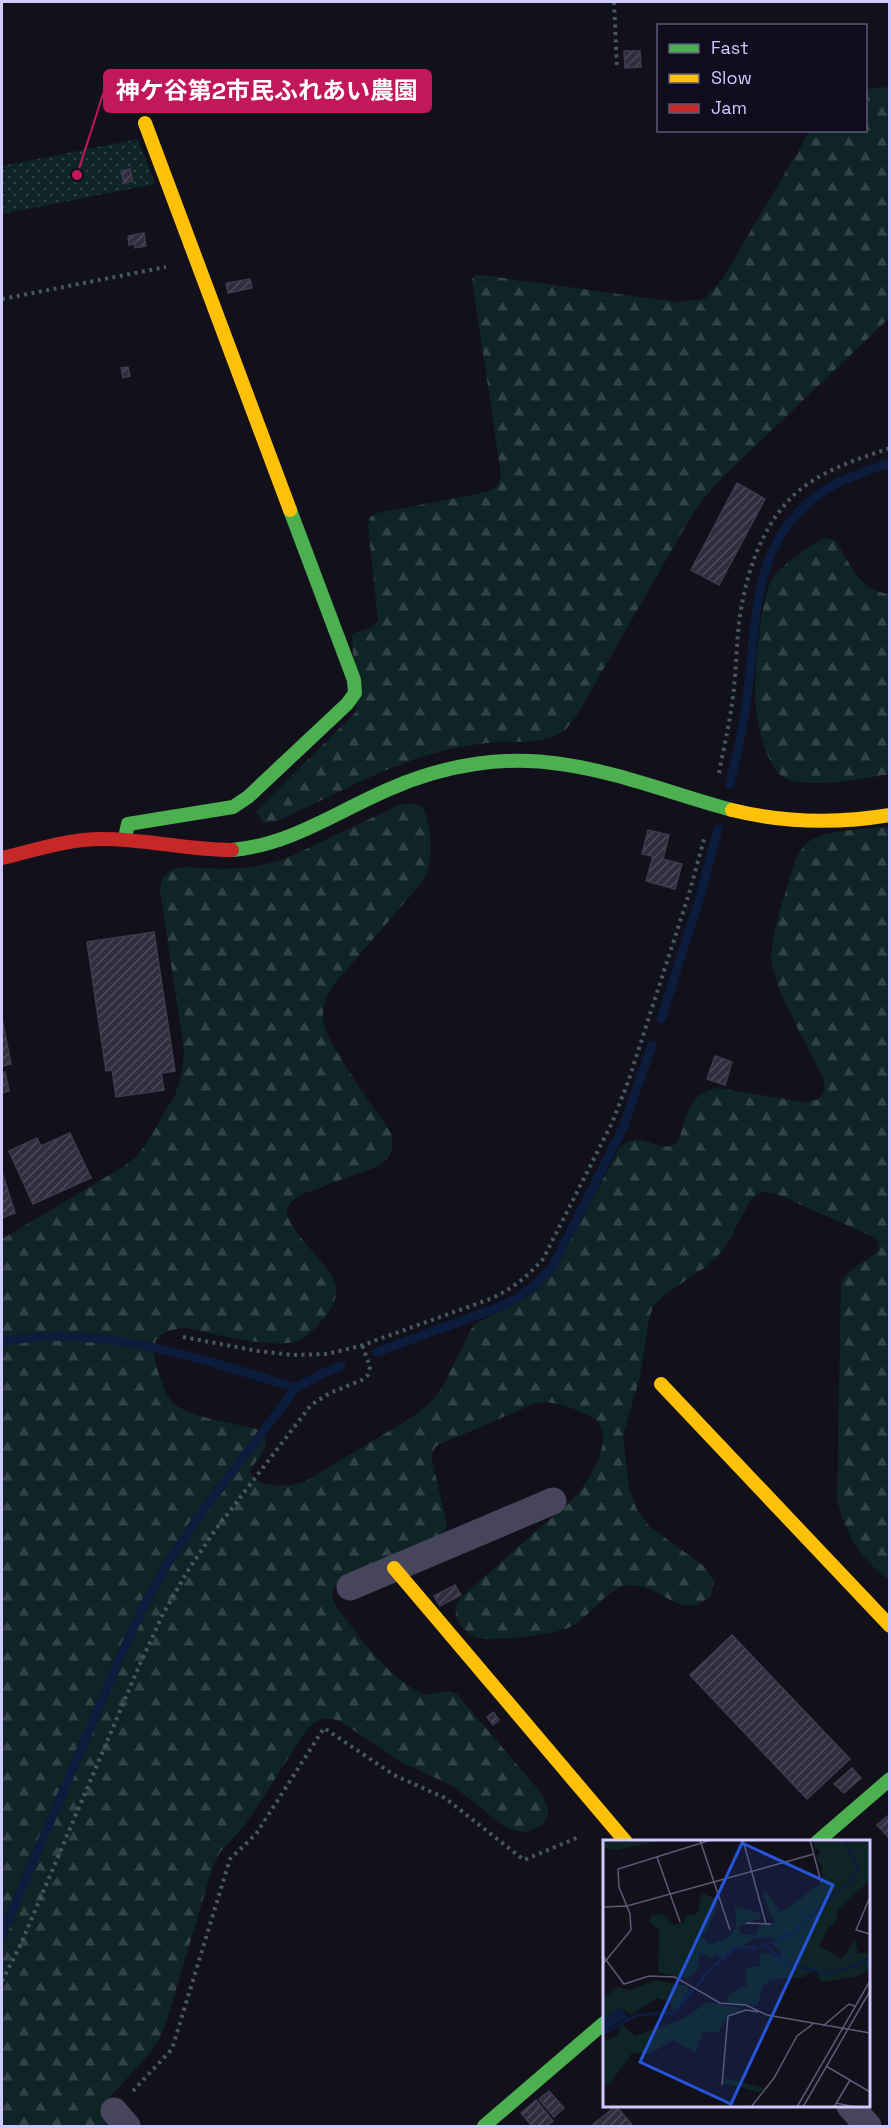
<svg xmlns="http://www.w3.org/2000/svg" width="891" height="2128" viewBox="0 0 891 2128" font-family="'Space Grotesk','Noto Sans JP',sans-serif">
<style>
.forest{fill:url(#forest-firs)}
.garden{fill:url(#garden-dots)}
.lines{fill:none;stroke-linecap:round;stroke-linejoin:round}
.stream{stroke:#0c1c3c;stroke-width:9}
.building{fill:url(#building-hatch);stroke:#3e3a4f;stroke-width:1.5}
.path{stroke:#485764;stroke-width:4;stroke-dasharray:3 4.5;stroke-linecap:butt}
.street{stroke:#46455b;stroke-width:27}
.fast{stroke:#4caf50;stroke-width:14}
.slow{stroke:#ffc107;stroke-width:14}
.jam{stroke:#c62828;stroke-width:14}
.inset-river{fill:none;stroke:#0c1c3c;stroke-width:3}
.inset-road{fill:none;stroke:#5e5a76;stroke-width:1.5}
.view{fill:#2654da;fill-opacity:0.15;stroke:#2654da;stroke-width:3}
.inset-edge{fill:none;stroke:#d0c9ff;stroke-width:3}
.leader{fill:none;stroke:#c2185b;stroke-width:2}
.callout-dot{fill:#c2185b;stroke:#0f0c1e;stroke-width:2}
.callout{fill:#c2185b;stroke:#c2185b;stroke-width:2}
.callout-label{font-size:24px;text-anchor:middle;font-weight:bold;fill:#fff}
</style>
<defs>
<pattern id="forest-firs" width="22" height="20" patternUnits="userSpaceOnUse" patternTransform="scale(1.5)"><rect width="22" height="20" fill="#0f2525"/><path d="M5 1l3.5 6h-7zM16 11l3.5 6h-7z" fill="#314346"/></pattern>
<pattern id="garden-dots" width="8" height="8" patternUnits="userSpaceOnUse" patternTransform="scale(1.5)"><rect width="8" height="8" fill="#0f2525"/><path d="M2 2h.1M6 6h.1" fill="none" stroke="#314346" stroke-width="1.8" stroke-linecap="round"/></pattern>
<pattern id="building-hatch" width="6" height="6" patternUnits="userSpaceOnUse" patternTransform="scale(1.5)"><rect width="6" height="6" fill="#302d3d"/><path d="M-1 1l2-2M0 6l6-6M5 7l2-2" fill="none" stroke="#4d4a5a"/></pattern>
</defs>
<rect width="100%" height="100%" fill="#12101a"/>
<g class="forest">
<path d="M 889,87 L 889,318 L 722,478 L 702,500 L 686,525 L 576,717 C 572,721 568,727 564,731 C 544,745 519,741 497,742 C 484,743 472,745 460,747 C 395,759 336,795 277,821 L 263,823 L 256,811 L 356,712 L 352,634 C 361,629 373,631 378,620 L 368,525 L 370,517 L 377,513 L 487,492 L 498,485 L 501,475 L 472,279 L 475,275 L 481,275 L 677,302 L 704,299 L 721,281 L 810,131 L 866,130 L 866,89 Z"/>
<path d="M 824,538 L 832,539 L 837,543 C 852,567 859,590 889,594 L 889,774 C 865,779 807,789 785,778 C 768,770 757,726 756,708 C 753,683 760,602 771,581 C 779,566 809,546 824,538 Z"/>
<path d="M 412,803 L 423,808 C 431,825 433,850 428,869 C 427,874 423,880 420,885 L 333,985 C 327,997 322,1006 323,1020 C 324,1041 377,1111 391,1133 C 395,1149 391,1156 379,1166 L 300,1195 C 293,1200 287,1204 287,1213 C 288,1228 321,1259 330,1273 C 339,1286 338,1299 329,1311 C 321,1322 312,1334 299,1340 C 277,1351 211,1333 185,1328 C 152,1330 149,1346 159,1374 C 162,1383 166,1396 173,1403 C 190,1418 234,1423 257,1429 C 278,1445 256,1455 250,1472 C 257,1489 289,1487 304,1482 L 414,1416 L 431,1402 L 443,1386 L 470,1331 L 476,1323 L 518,1303 L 539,1288 L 556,1268 L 620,1147 C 641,1126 662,1160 679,1140 C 687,1115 688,1093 718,1088 L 804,1102 L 817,1100 L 825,1091 L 823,1079 C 811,1052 770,982 771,956 C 773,924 787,890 796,858 C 800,851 804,845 811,840 C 827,830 869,829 889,827 L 889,1580 C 860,1559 845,1533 837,1499 L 841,1285 C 846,1266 868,1264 879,1249 L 878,1242 L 874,1237 L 774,1193 L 760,1192 L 750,1201 L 727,1244 L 717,1257 L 704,1268 L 664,1295 L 653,1306 L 649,1319 L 640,1377 L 623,1435 L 629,1489 L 637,1510 L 649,1526 L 705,1567 L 714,1581 L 711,1597 C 706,1599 700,1604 695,1605 C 671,1608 653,1583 629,1585 C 607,1587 590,1618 570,1627 C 554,1635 495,1641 478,1638 C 473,1637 467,1632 463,1628 C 455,1619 453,1610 459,1599 C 487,1575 514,1550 542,1526 C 556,1514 572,1503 582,1488 C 594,1471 616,1433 593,1418 C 577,1409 555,1400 536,1403 L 436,1446 L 432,1453 L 432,1460 L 446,1521 L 446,1529 L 442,1536 L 342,1580 C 337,1585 332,1588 332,1595 C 333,1604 341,1613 346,1619 C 367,1648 391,1678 424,1695 C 435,1694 447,1688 457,1694 L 542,1794 L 549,1811 L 542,1826 L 524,1833 L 505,1827 L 453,1786 L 401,1762 L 340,1721 C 325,1716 317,1719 306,1730 L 264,1796 L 245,1825 L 220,1852 L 213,1866 L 165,2026 L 158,2041 L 148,2055 L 101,2107 L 103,2120 L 108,2126 L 2,2126 L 2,1239 L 121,1168 L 136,1157 L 147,1143 L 175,1095 L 182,1074 L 184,1050 L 160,891 L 162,879 L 172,869 L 185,867 L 222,869 L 254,867 L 285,859 L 399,805 Z"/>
</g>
<polygon class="garden" points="138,139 155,184 2,214 2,166"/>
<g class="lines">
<g class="stream">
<path d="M 730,784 C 737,756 743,727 747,698 C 757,625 750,548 815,497 C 836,480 864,472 890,463"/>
<polyline points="661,1019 699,900 718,829"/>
<path d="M 2,1342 C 94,1321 208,1361 296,1388"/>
<polyline points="377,1352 494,1309 516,1299 536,1284 553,1266 623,1128 652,1045"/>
<polyline points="2,1935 121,1655 143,1607 169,1561 199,1516 296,1388 321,1374 341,1366"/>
</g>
</g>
<g class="building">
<polygon points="624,51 640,51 641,67 625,68"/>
<polygon points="130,169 133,181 124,183 121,171"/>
<polygon points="144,233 146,246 135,248 134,244 129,245 128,236"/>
<polygon points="250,279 252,288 228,293 226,283"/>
<polygon points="128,367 130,376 123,378 121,368"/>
<polygon points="737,483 765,499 719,585 691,570"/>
<polygon points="648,830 669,835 663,859 682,864 675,889 646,881 653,856 642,854"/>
<polygon points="154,932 175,1071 161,1073 164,1090 116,1097 112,1070 106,1071 87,942"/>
<polygon points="2,1018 11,1064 2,1066"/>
<polygon points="715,1056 732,1062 725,1085 707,1079"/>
<polygon points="5,1072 9,1091 2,1093 2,1073"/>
<polygon points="70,1133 91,1178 33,1204 9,1151 37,1138 41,1146"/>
<polygon points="2,1172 15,1213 2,1218"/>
<polygon points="455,1585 461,1595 440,1606 434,1596"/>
<polygon points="732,1635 850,1759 807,1799 690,1675"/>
<polygon points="493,1712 499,1720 493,1725 487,1717"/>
<polygon points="852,1768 861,1778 844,1793 834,1784"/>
<polygon points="890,1814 890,1839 877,1825"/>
<polygon points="549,2091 564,2108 554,2117 539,2099"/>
<polygon points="536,2100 553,2121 546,2126 532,2126 521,2113"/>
<polygon points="616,2106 633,2126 591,2126"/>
</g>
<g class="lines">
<g class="path">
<polyline points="614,2 617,69"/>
<polyline points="2,299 166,267"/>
<path d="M 719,773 C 724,747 730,722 733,696 C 737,666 736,634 742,604 C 750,559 770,509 809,483 C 834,466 862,458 890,448"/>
<path d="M 183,1337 L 258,1351 L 292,1355 L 327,1354 L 360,1346 L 490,1299 C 512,1289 527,1277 543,1259 L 612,1123 L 628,1082 L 688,897 L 705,836"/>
<polyline points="2,1981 20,1946 140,1664 162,1616 187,1572 216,1529 311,1405 330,1393 362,1380 368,1375 370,1367 362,1345"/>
<polyline points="133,2091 172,2049 230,1859 256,1834 324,1728 394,1775 445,1798 524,1860 579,1837"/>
</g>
<g class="street">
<polyline points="350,1587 553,1501"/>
<polyline points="850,2106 868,2126"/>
<polyline points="114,2111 127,2126"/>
</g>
<g class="fast">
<polyline points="125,838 128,824 233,807 248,797 347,704 355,693 354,680 290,510"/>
<path d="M 232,850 C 291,845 339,810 392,788 C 444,765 505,755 561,764 C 619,772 675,795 732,810"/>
<polyline points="817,1842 890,1779"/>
<polyline points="484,2126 604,2023"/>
</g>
<g class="slow">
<polyline points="145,123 290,510"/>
<path d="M 732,810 C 785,823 836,824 890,815"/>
<polyline points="661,1384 890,1626"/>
<polyline points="394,1568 626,1842"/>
</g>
<path class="jam" d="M 2,858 C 35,850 68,839 102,839 C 146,839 188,850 232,850"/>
</g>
<g transform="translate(603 1840)">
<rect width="267" height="267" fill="#12101a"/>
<path d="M 267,0 L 267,40 L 235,70 L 232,83 L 225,88 L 216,106 L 239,119 L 252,99 L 255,113 L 267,113 L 267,128 L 255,136 L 218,142 L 212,129 L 201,137 L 168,140 L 161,145 L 154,166 L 124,162 L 126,154 L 143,146 L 143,128 L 157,126 L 156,115 L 162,112 L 177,118 L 178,112 L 170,104 L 173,100 L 168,97 L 151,99 L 119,117 L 114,114 L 108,118 L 96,112 L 95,129 L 85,139 L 55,132 L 56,90 L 47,83 L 48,76 L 59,74 L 71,85 L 80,82 L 84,76 L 94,74 L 99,53 L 111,58 L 115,65 L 103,92 L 98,94 L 106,105 L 124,99 L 133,87 L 132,66 L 158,73 L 158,78 L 135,88 L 139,94 L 153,95 L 156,85 L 171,83 L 159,52 L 164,52 L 178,72 L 219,43 L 219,26 L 213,19 L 218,10 L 211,8 L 210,1 ZM 0,1 L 17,0 L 55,1 L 13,10 L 0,8 ZM 53,140 L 84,146 L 85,153 L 77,168 L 69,169 L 67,162 L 54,158 L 28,175 L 18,167 L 0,177 L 0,158 L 15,147 L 26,150 ZM 105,162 L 141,169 L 126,174 L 115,193 L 100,191 L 93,213 L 70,200 L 47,214 L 29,213 L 8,242 L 0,246 L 0,202 L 14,195 L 17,187 L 20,185 L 32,196 L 80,179 Z" fill="#0f2525"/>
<path d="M 121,238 L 161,248 L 157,252 L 121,243 Z" fill="#0f2525"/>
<path d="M 18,167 L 25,177 L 0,192 L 0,177 Z" fill="#0c1c3c"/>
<path class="inset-river" d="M 159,107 L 191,92 L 247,41 L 255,27 L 241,0M 165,108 L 186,124 L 225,134 L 266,120M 111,126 L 132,108 L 154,107M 94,145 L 109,128M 0,194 L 34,175 L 71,173 L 90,149"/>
<path class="inset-road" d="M 97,0 L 127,90M 140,0 L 163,84M 207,0 L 218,42M 54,17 L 77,82M 267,57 L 253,90 L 267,94M 0,67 L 24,66 L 211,14M 143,83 L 168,84M 0,116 L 21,144 L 46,136 L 72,137 L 117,163 L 143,165 L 164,175 L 267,193M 0,124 L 28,90 L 27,74 L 16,47 L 15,29 L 108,0M 220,186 L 246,164 L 252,166M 223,226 L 267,252M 119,245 L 125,176 L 143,170 L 155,172M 233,263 L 252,267M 148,267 L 171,238 L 194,196 L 210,184M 194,267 L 267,141M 200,267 L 267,151M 231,267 L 247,240"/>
<path class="view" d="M 139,3 L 230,45 L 128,264 L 37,222 Z"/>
<rect width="267" height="267" class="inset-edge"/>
</g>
<path class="leader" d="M77 175L104 91"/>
<circle class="callout-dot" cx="77" cy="175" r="6"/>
<rect class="callout" x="104" y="70" width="327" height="42" rx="6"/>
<g class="callout-label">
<text x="267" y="99">神ケ谷第2市民ふれあい農園</text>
</g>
<rect width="891" height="2128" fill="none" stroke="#d0c9ff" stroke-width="6"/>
<rect x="657" y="24" width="210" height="108" fill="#0f0c1e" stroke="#5c5878" stroke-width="1.5"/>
<rect x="669" y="44" width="30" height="9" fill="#4caf50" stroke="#5c5878" stroke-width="1.5"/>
<text x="711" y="54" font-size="18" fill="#d0c9ff">Fast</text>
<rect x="669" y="74" width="30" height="9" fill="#ffc107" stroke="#5c5878" stroke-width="1.5"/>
<text x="711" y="84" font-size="18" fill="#d0c9ff">Slow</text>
<rect x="669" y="104" width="30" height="9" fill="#c62828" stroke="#5c5878" stroke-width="1.5"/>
<text x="711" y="114" font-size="18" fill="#d0c9ff">Jam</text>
</svg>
